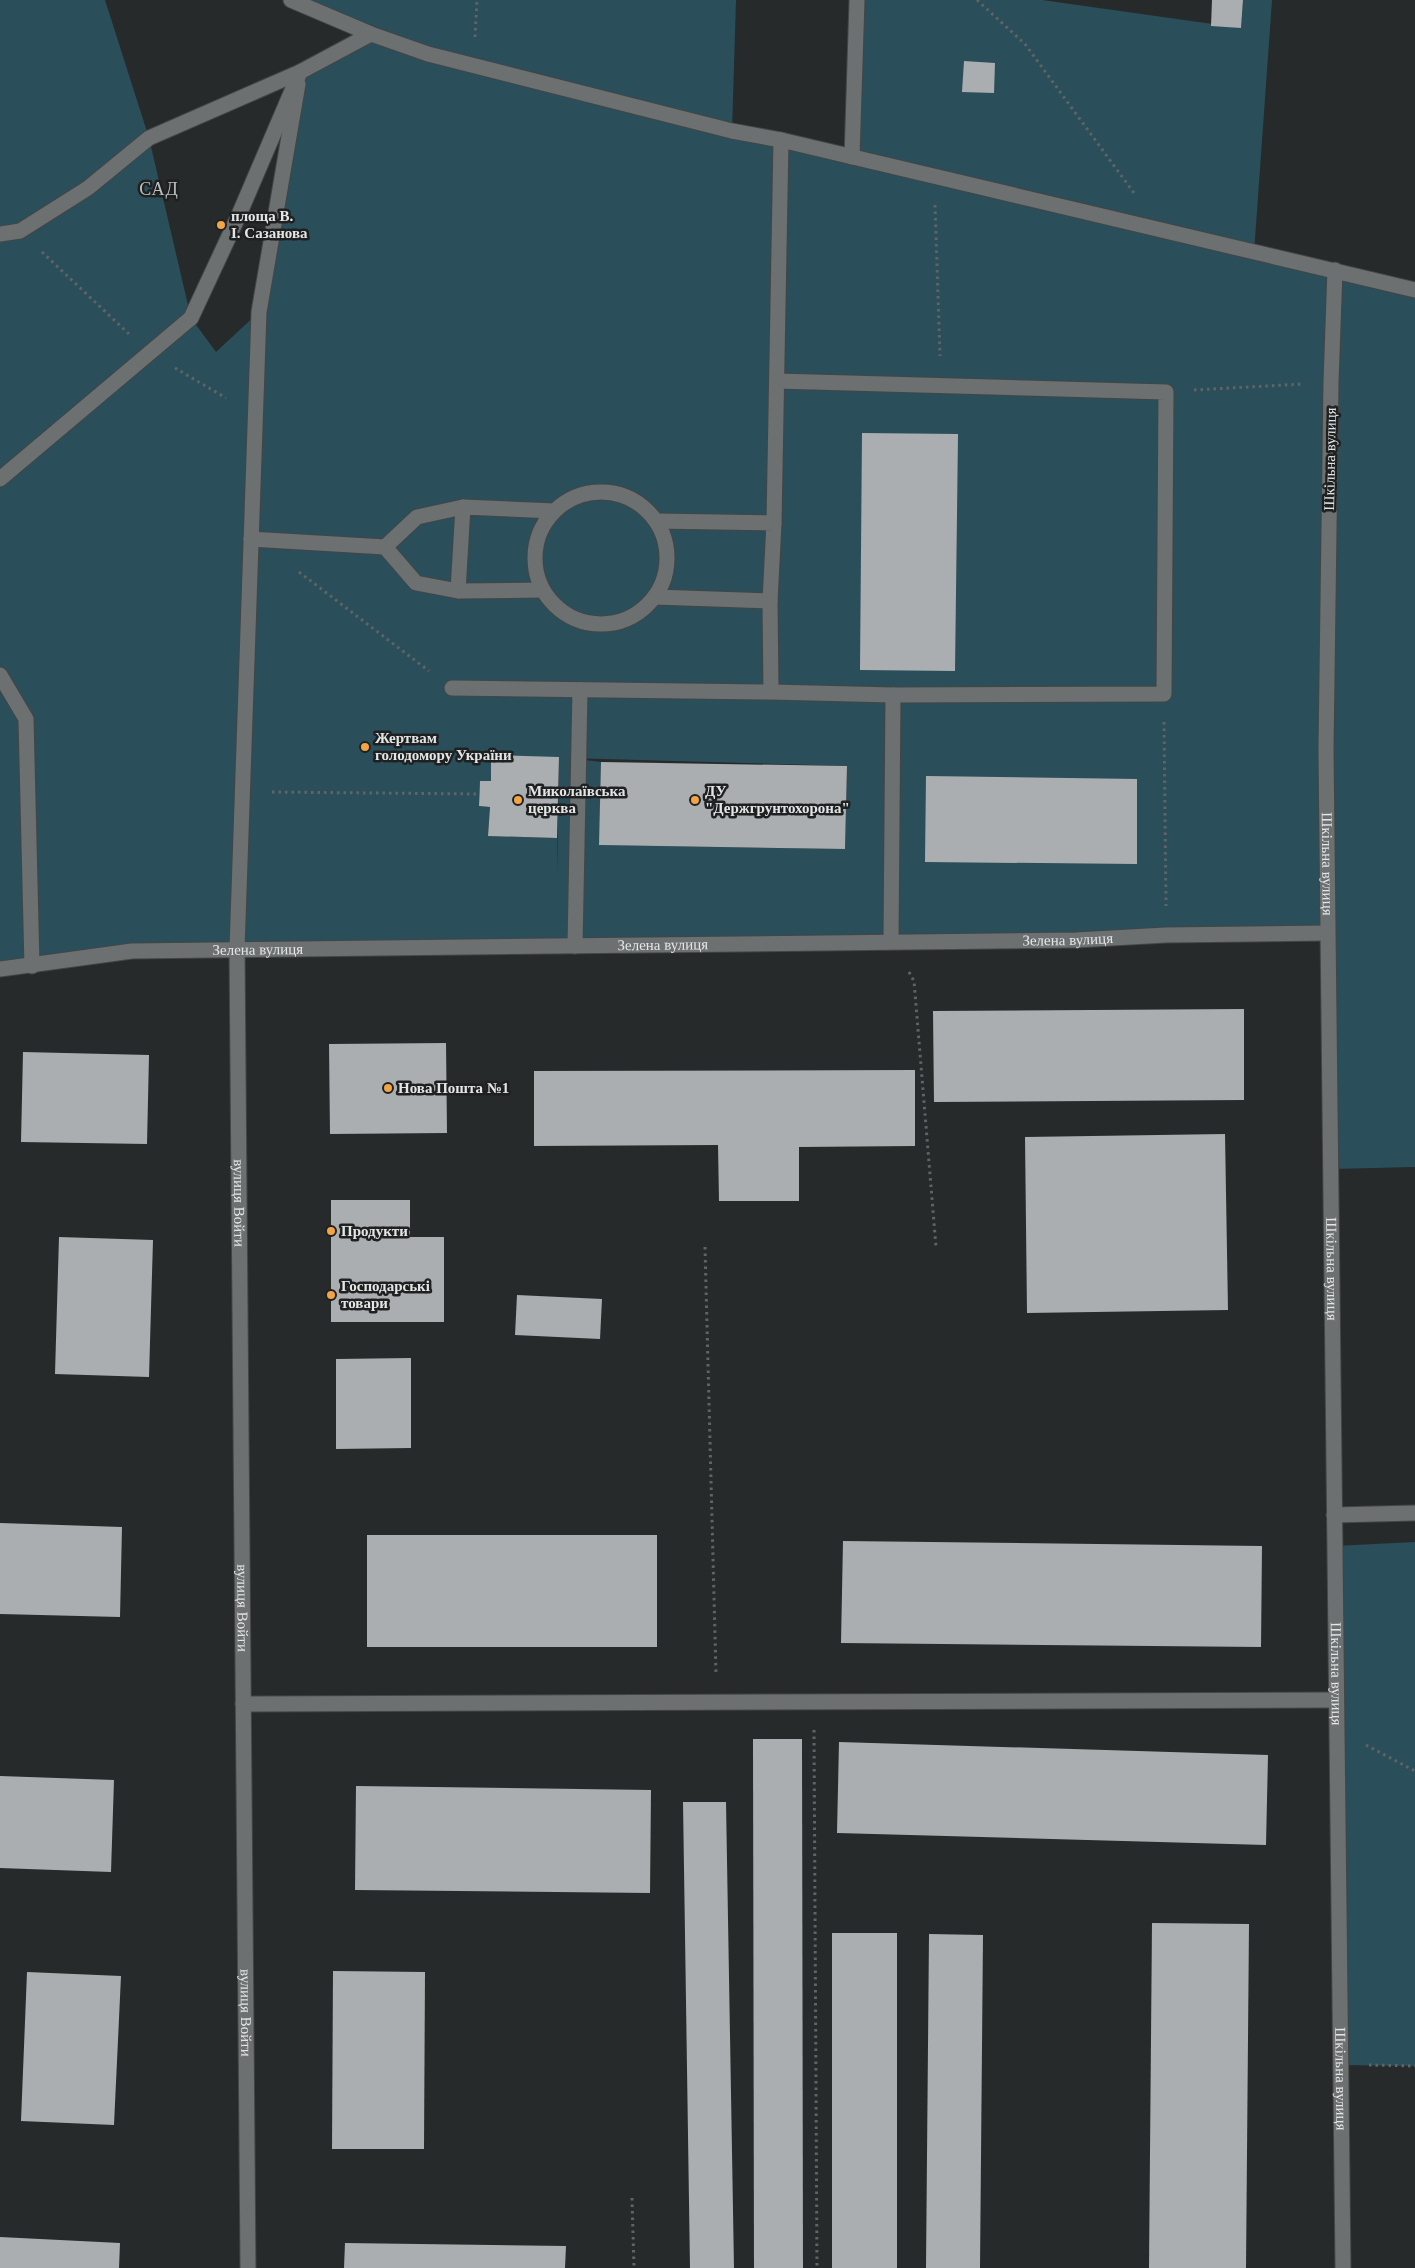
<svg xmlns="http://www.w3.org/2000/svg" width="1415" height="2268" viewBox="0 0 1415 2268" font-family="Georgia,serif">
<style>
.green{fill:#2a4f5a;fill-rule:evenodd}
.building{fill:#abaeb0}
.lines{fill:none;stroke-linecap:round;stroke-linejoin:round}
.service-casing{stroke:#434546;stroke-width:17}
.pedestrian-casing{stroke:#434546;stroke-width:17}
.minor-casing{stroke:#434546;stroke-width:17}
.tertiary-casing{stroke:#434546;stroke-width:17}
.path{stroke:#616465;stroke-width:3;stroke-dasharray:2.5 4;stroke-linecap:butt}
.service{stroke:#6d7071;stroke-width:15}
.pedestrian{stroke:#6d7071;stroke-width:15}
.minor{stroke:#6d7071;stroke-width:15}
.tertiary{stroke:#6d7071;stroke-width:15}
.poi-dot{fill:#f3a443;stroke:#1e2021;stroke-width:2}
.labels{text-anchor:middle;stroke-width:5;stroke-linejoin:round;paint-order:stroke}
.poi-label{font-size:15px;font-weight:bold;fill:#e4e6e6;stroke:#1e2021;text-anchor:start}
.street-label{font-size:15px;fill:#e4e6e6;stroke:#1e2021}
.quarter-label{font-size:18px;letter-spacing:1px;fill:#bcbfc0;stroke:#1e2021}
</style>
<rect width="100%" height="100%" fill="#272a2b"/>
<g class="green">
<path d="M 0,0 L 105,0 L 149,138 L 191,318 L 216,352 L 259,312 L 300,72 L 371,34 L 471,64 L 307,0 L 736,0 L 732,131 L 852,157 L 857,0 L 1042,0 L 1241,28 L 1243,0 L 1272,0 L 1254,253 L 1415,290 L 1415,1167 L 1330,1169 L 1327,933 L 237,949 L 0,970 ZM 492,755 L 559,758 L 557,876 L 557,838 L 488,836 L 490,807 L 479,806 L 480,781 L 491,781 ZM 569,758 L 847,766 L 845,849 L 600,845 L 601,762 Z"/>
<polygon points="1415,1542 1415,2066 1341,2065 1334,1546"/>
</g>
<g class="building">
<polygon points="1212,0 1243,0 1241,28 1211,26"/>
<polygon points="964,61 995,63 994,93 962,92"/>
<polygon points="862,433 958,434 955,671 860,670"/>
<polygon points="491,755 559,757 557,838 488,836 490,807 479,806 480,781 491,781"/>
<polygon points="601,762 847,766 845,849 599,845"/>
<polygon points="926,776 1137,779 1137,864 925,862"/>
<polygon points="1244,1009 1244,1100 934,1102 933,1011"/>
<polygon points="446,1043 447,1133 330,1134 329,1044"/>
<polygon points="23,1052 149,1055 147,1144 21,1142"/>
<polygon points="915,1070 915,1146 799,1147 799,1201 719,1201 718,1145 534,1146 534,1071"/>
<polygon points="1225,1134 1228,1310 1027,1313 1025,1137"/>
<polygon points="331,1200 410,1200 410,1237 444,1237 444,1322 331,1322"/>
<polygon points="59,1237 153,1240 149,1377 55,1374"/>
<polygon points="517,1295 602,1299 600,1339 515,1335"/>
<polygon points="411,1358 411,1448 336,1449 336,1359"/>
<polygon points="0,1523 122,1527 120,1617 0,1614"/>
<rect x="367" y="1535" width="290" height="112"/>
<polygon points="843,1541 1262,1546 1261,1647 841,1643"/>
<polygon points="753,1739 802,1739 803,2268 754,2268"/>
<polygon points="839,1742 1268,1755 1266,1845 837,1833"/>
<polygon points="0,1776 114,1780 111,1872 0,1868"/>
<polygon points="356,1786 651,1790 650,1893 355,1890"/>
<polygon points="683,1802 726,1802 734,2268 690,2268"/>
<polygon points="1152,1923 1249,1924 1246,2268 1149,2268"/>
<rect x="832" y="1933" width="65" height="335"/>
<polygon points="929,1934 983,1935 980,2268 926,2268"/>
<polygon points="333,1971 425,1972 424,2149 332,2149"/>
<polygon points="27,1972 121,1976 114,2125 21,2121"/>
<polygon points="0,2237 120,2243 119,2268 0,2268"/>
<polygon points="345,2243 566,2246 565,2268 344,2268"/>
</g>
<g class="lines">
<defs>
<g id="service">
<polyline points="291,0 371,34"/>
<circle cx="601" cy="558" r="66"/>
<polyline points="774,523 781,140"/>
<polyline points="251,539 385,547"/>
<polyline points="543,590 458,591 463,507 554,511"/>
<polyline points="458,591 416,583 385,547 417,517 463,507"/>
<polyline points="655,597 770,601 774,523 656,521"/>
<polyline points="452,688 771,692 770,601"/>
<polyline points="771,692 893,695 1164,694 1166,392 777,381"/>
<polyline points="891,941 893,695"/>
<polyline points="575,946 580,690"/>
<polyline points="1334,1515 1415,1513"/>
</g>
<polyline id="pedestrian" points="237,949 259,312 298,84"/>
<g id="minor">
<polyline points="852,157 857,0"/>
<polyline points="0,234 20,231 88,188 149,138 300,72"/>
<path id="s1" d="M 1335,270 L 1331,382 L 1326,750 L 1343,2268"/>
<polyline points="0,675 26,719 32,966"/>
<path id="s2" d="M 237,949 L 248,2268"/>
<path id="s3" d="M 0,969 L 132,951 L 1076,940 L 1166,935 L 1327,933"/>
<polyline points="243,1704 1336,1700"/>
</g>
<polyline id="tertiary" points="0,479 191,318 238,217 300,72 371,34 428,54 732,131 781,140 1415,290"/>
</defs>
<use href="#service" class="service-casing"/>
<use href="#pedestrian" class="pedestrian-casing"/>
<use href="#minor" class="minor-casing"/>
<use href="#tertiary" class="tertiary-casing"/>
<g class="path">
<polyline points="977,0 1025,44 1134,193"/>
<polyline points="475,37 477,0"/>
<polyline points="935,205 940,356"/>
<polyline points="42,252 129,334"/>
<polyline points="175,368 226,398"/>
<polyline points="1194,390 1303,384"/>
<polyline points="299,572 429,671"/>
<polyline points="1164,722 1166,906"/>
<polyline points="272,792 479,794"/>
<polyline points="909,972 914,981 936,1247"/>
<polyline points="705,1247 716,1674"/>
<polyline points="814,1730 817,2268"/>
<polyline points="1366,1745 1415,1771"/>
<polyline points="1369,2065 1415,2066"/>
<polyline points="632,2198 634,2268"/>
</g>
<use href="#service" class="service"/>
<use href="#pedestrian" class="pedestrian"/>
<use href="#minor" class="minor"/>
<use href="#tertiary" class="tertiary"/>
</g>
<g class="poi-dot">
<circle cx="221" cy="225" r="5"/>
<circle cx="365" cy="747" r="5"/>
<circle cx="518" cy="800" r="5"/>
<circle cx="695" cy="800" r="5"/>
<circle cx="388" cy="1088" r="5"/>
<circle cx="331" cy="1231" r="5"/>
<circle cx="331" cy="1295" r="5"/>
</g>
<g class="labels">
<g class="poi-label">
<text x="231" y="221">площа В.<tspan x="231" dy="17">І. Сазанова</tspan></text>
<text x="375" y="743">Жертвам<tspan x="375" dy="17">голодомору України</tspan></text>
<text x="528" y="796">Миколаївська<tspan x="528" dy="17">церква</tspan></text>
<text x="705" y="796">ДУ<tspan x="705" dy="17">"Держгрунтохорона"</tspan></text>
<text x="398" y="1093">Нова Пошта №1</text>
<text x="341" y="1236">Продукти</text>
<text x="341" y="1291">Господарські<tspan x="341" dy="17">товари</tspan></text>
</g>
<g class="street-label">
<text transform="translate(1330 459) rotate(-89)" y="5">Шкільна вулиця</text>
<text dy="5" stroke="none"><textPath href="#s1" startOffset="594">Шкільна вулиця</textPath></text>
<text dy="5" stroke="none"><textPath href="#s3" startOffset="1069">Зелена вулиця</textPath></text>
<text dy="5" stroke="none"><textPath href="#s3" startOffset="664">Зелена вулиця</textPath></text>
<text dy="5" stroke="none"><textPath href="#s3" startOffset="259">Зелена вулиця</textPath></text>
<text dy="5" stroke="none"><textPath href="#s2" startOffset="254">вулиця Войти</textPath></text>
<text dy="5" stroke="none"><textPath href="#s1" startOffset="999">Шкільна вулиця</textPath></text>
<text dy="5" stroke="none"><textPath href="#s2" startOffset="659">вулиця Войти</textPath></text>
<text dy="5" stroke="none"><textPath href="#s1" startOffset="1404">Шкільна вулиця</textPath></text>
<text dy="5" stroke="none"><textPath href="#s2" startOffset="1064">вулиця Войти</textPath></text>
<text dy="5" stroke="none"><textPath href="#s1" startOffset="1809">Шкільна вулиця</textPath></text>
</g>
<g class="quarter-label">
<text x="159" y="195">САД</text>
</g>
</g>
</svg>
